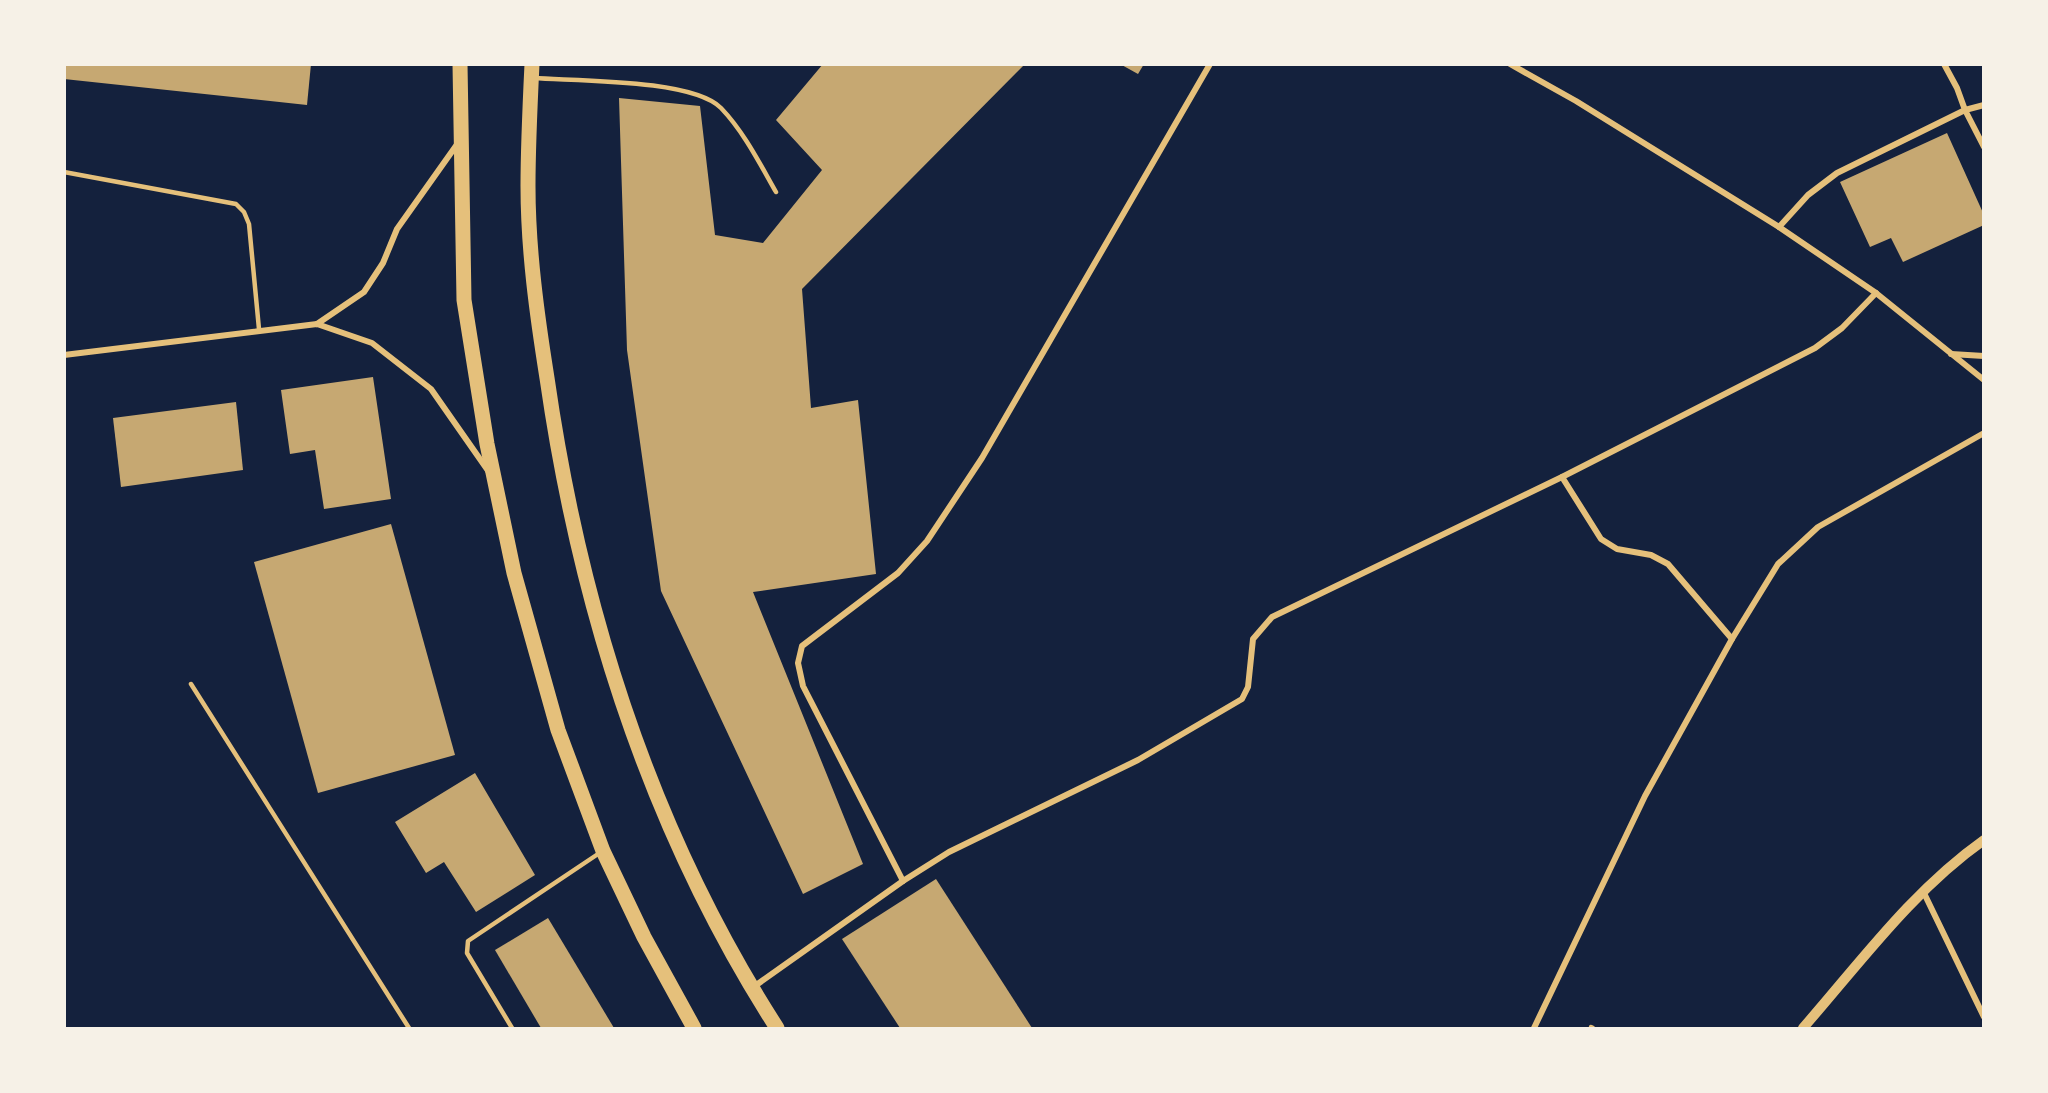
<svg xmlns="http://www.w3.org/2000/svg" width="2048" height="1093" viewBox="0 0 2048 1093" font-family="Overpass,sans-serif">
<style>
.building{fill:#c6a872}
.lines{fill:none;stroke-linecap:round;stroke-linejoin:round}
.service{stroke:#e5c07b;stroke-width:4.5}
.minor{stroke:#e5c07b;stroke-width:6}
.tertiary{stroke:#e5c07b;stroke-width:10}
.primary{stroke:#e5c07b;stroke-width:15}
</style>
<rect width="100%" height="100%" fill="#14213d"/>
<g class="building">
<polygon points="64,64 311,64 307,105 64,79"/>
<polygon points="823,64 1025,64 802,289 811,408 858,400 876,574 753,592 863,864 803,894 661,591 627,350 619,98 700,106 715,235 763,243 822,170 776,120"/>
<polygon points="1120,64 1144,64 1138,74"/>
<polygon points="1947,133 1984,215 1984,225 1903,262 1891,238 1870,247 1840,182"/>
<polygon points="373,377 391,499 324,509 315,450 290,454 281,390"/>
<polygon points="236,402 243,470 121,487 113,418"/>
<polygon points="391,524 455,755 318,793 254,562"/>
<polygon points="475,773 535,875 476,912 444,862 426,873 395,822"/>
<polygon points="936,879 1032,1028 900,1028 842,939"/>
<polygon points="548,918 614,1028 541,1028 495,950"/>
</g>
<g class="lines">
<g class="service">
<path d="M 534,78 C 576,81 692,79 721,108 C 744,132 760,164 776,192"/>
<polyline points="64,172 236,204 244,212 249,224 259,329"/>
<polyline points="191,684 409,1028"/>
<polyline points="1591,1027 1593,1028"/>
<polyline points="512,1028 467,953 468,941 601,852"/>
</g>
<g class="minor">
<polyline points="1510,64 1576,101 1779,227 1876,293 1984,380"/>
<polyline points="1984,105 1965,110 1984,147"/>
<polyline points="1779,227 1808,195 1837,173 1965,110 1957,88 1944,64"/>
<polyline points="317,324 364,292 383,263 397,229 458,143"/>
<polyline points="1951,354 1984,356"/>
<polyline points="64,355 317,324 372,343 431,389 489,472"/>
<polyline points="1562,477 1601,539 1617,549 1651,555 1668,564 1732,639"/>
<polyline points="903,881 803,686 798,663 802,646 898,573 927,541 982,458 1210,64"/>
<polyline points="1923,891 1984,1017"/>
<polyline points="752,988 903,881 949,852 1138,760 1242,699 1248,687 1253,639 1272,617 1562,477 1815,348 1842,328 1876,293"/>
<polyline points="1534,1028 1645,796 1732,639 1778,564 1818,527 1984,433"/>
</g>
<path class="tertiary" d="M 1803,1028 C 1860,963 1912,891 1984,840"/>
<g class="primary">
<polyline points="460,64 464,300 487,444 514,573 558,730 603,851 644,937 694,1028"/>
<path d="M 532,64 C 530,105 528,146 528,186 C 528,250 537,315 547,378 C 580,608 651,832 777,1028"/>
</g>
</g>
<rect width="2048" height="1093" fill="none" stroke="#f6f1e7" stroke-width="132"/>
</svg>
